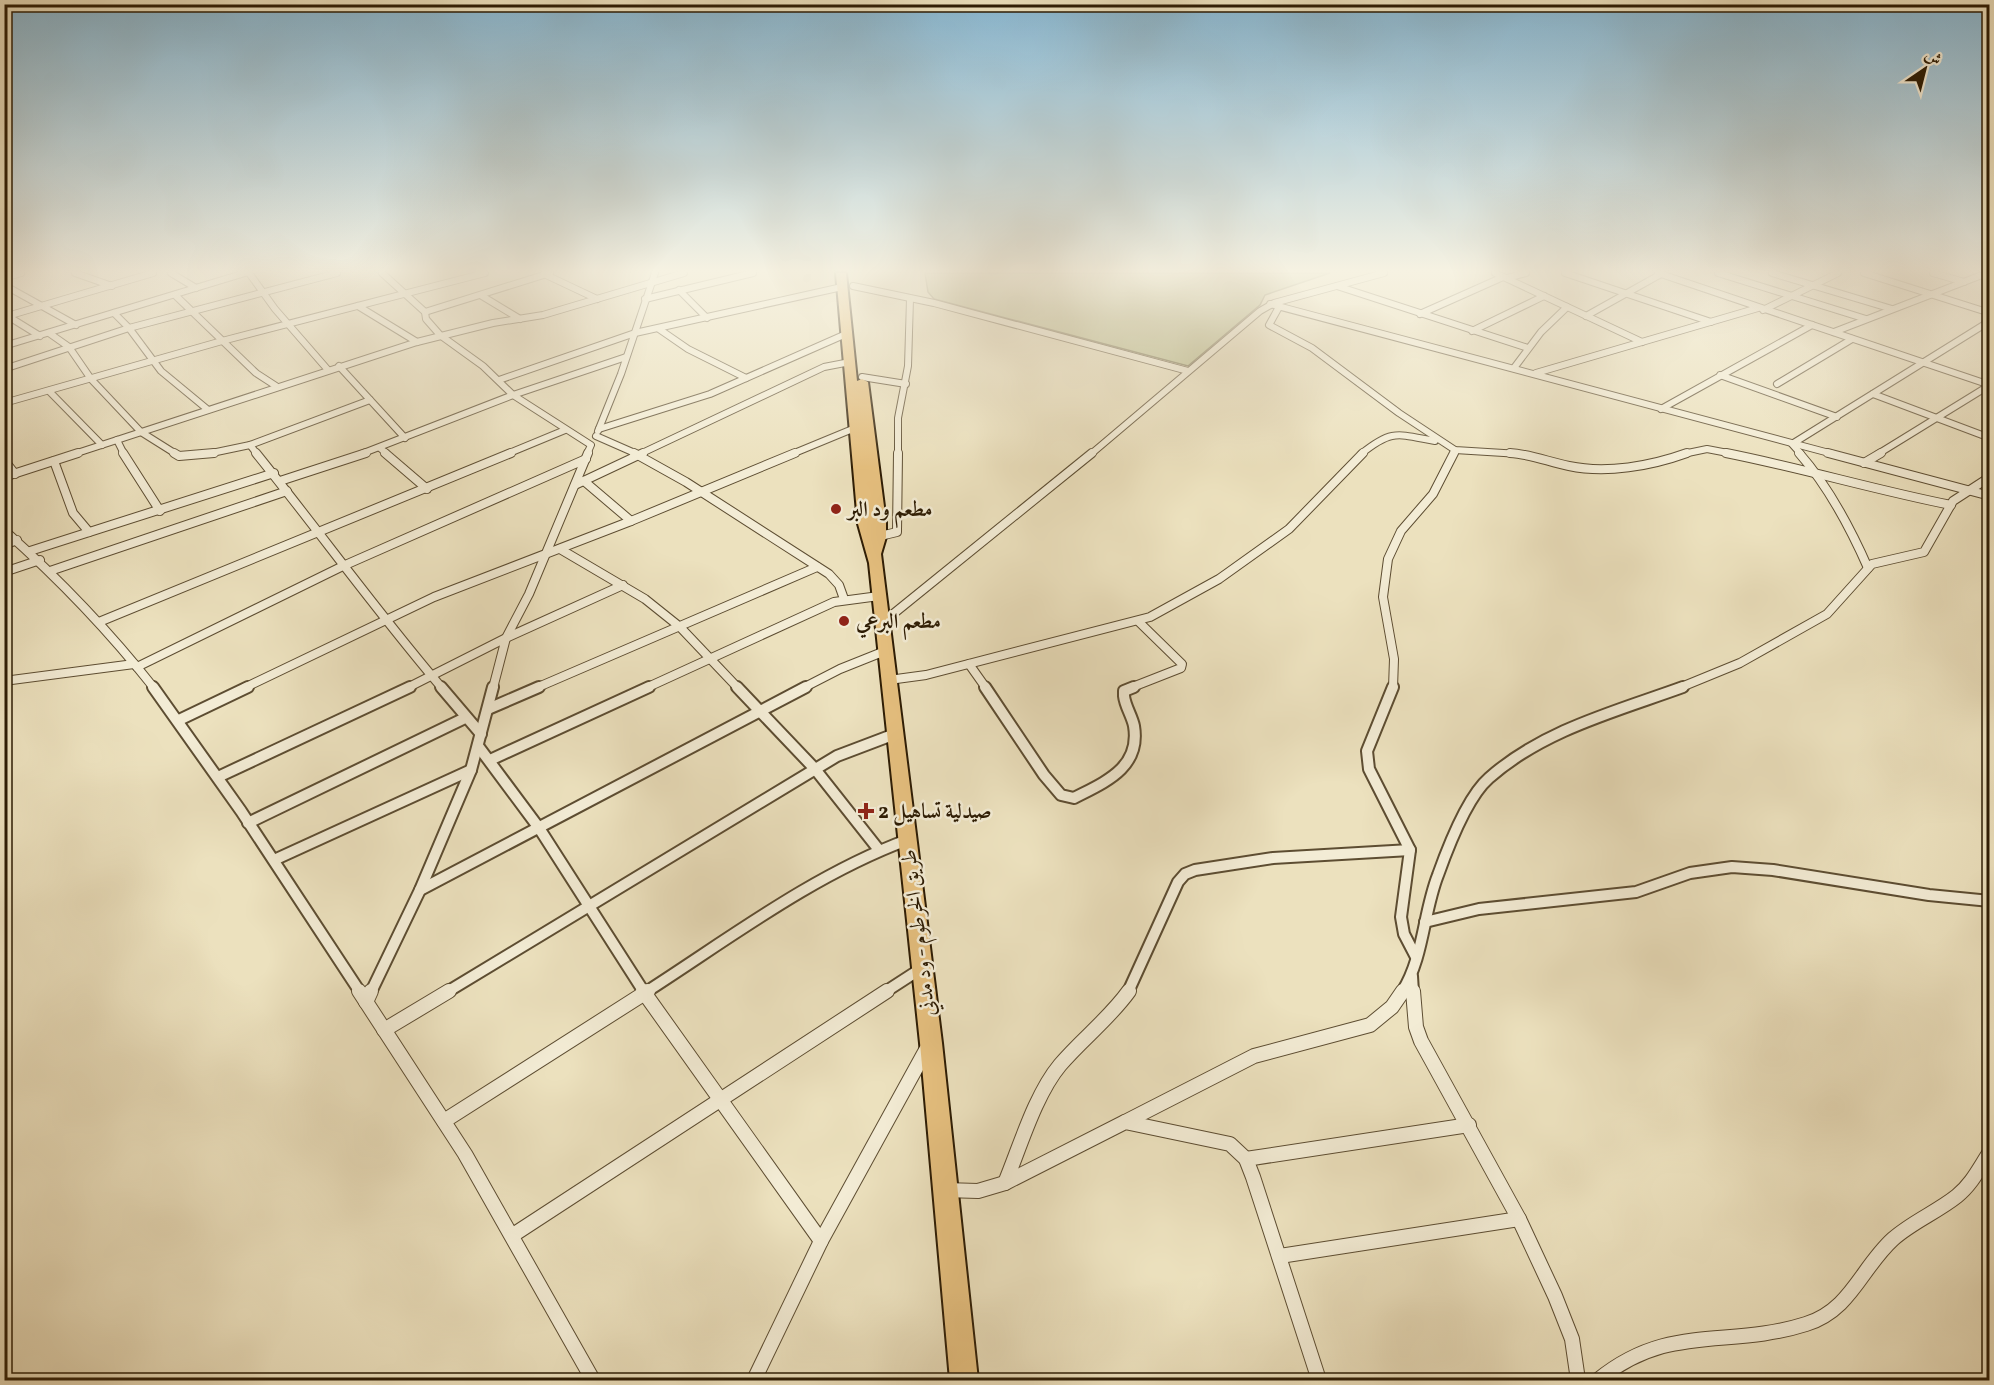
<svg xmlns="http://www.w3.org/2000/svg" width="1994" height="1385" viewBox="0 0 1994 1385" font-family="Vollkorn,Amiri,serif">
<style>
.green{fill:#bdc18e;stroke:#756e49;stroke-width:1.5}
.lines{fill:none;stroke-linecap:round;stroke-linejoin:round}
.street-far3-casing{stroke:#5d4d32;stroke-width:8}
.street-far2-casing{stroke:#5d4d32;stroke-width:10}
.street-far1-casing{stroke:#5d4d32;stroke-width:14}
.street-casing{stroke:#5d4d32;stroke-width:16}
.highway-casing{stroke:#2d1c04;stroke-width:4}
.street-far3{stroke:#f3ecd5;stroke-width:6}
.street-far2{stroke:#f3ecd5;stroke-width:8}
.street-far1{stroke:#f3ecd5;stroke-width:10}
.street{stroke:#f3ecd5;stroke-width:14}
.highway{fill:#e6c07f;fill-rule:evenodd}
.poi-dot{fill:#8f2418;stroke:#f3ecd5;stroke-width:2}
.labels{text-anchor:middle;stroke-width:5;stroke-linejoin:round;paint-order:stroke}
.poi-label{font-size:21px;font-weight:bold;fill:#2d1c04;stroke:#f3ecd5;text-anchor:start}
.street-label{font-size:21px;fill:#2d1c04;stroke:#f3ecd5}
</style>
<rect width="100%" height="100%" fill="#ece1be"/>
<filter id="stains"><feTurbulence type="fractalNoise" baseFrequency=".00333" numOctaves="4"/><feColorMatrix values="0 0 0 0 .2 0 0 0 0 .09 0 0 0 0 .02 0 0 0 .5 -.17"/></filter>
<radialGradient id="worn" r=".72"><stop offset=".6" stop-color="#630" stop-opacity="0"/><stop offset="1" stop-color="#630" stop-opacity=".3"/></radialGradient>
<polygon class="green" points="925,273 1330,273 1265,295 1260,305 1188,366 934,299 928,292"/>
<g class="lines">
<defs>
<g id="street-far3">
<polyline points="75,273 112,286"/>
<polyline points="171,273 196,288"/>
<polyline points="249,273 275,309 328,370"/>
<polyline points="382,273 425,312 426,319 440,335 483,366 513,395 591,445 587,454"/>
<polyline points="1495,273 1642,342"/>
<polyline points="1565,273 1711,322"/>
<polyline points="1658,273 1990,385"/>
<polyline points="1718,273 1866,319"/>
<polyline points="1772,273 1892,309"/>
<polyline points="1864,273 1990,313"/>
<polyline points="1933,273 1964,282"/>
<polyline points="544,274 597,299"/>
<polyline points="4,278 21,273"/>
<polyline points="1507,278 1526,273"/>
<polyline points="4,285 76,325"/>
<polyline points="853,286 934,303 1188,371"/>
<polyline points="1337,286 1528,348"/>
<polyline points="679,290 707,318"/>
<polyline points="175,295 256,373 276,386"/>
<polyline points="482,296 520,319"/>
<polyline points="645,299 753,273"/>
<polyline points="1270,304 1833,454"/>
<polyline points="358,306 417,342"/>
<polyline points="1279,307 1269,325 1312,348 1399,413 1455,450 1520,454"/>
<polyline points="1763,310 1838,273"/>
<polyline points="425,312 550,273"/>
<polyline points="114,313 129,328 161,371 207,409"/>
<polyline points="1420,314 1503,277"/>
<polyline points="6,315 40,336"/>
<polyline points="1586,316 1661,274"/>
<polyline points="4,317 153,273"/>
<polyline points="659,329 688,349 746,378"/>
<polyline points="1472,331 1544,296"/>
<polyline points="1834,332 1987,273"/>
<polyline points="49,333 69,347 91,379 141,432 176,454"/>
<polyline points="4,346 245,273"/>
<polyline points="339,366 405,438"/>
<polyline points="1514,368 1541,332 1567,307"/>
<polyline points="4,369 129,328 337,273"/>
<polyline points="1536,373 1758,308"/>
<polyline points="1720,375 1837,417"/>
<polyline points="862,377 906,384"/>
<polyline points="499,380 635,333 842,287"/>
<polyline points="1777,384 1852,339"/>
<polyline points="49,391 102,445"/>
<polyline points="1873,394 1990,438"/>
<polyline points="4,403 222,341 485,273"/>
<polyline points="1661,409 1812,325"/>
<polyline points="599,429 710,394 846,334"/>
<polyline points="598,431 621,374 655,273"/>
<polyline points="596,436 637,454"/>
<polyline points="117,440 124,454"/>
<polyline points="250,445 257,454"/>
<polyline points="380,448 387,454"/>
<polyline points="74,454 417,342 493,323 543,315 684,273"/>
<polyline points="207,454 250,445 370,400"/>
<polyline points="361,454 513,395 626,357"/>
<polyline points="507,454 565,430"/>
<polyline points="640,454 824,367 850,362"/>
<polyline points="792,454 855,428"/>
<polyline points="898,454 898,418 908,366 910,299"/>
<polyline points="1091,454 1260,311 1274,303 1384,273"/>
<path d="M 1361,454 C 1392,429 1397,434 1435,441"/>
<polyline points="1453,454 1455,450"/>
<polyline points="1683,454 1707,449 1733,454"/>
<polyline points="1801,454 1792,444 1990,321"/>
<polyline points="1878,454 1990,385"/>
</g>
<g id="street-far2">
<polyline points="123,453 160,511"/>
<polyline points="174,453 179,456 214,453"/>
<path d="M 256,453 C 319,531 377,612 442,688"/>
<polyline points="385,453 427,489"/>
<polyline points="634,453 686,482 829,574 839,585 844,599"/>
<path d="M 1510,453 C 1530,454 1549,462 1569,466 C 1606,474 1651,466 1687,453"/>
<path d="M 1726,453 C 1802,468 1875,490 1951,505"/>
<path d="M 1799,453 C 1829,487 1850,527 1868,568"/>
<polyline points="1828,453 1990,496"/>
<polyline points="4,460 15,474"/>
<polyline points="54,461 73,513 89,532"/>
<polyline points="1864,463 1881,453"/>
<polyline points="4,477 78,453"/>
<polyline points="280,481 366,453"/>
<polyline points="584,481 631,521"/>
<polyline points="575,485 643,453"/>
<path d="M 4,530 C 59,579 109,631 154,688"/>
<polyline points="876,537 897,532 898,453"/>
<polyline points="4,545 17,540"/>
<polyline points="560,549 645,599 680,627 738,688"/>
<polyline points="30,551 274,473"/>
<polyline points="50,571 287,491"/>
<polyline points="4,572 40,560"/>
<polyline points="99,622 511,453"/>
<polyline points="882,623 1092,453"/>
<polyline points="969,664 986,688"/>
<polyline points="137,667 343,566 586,459"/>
<polyline points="889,680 926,675 1150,617 1219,579 1289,529 1363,453"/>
<polyline points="4,681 134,664"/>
<polyline points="244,688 434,597 631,521 795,453"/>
<polyline points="407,688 506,638 623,585"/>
<polyline points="493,688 506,638 529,594 588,453"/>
<polyline points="536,688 817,567"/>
<polyline points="646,688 834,602 879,596"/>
<polyline points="803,688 840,669 885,651"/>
<polyline points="1130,688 1181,668 1182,664 1139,622"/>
<polyline points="1393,688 1394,659 1383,597 1388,559 1401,531 1433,494 1454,453"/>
<polyline points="1679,688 1740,663 1827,614 1872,564 1924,552 1953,501 1990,477"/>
</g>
<g id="street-far1">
<polyline points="153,687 241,811 360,992"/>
<polyline points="441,687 481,734"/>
<polyline points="737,687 815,769 879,850"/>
<path d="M 985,687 L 1044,775 L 1061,795 L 1074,798 C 1105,782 1141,768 1134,726 C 1132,716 1125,706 1124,696 L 1124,691 L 1134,687"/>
<polyline points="1393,687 1367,751 1369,769 1410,850 1401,917 1404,934 1416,957"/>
<polyline points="488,709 539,687"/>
<polyline points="179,720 248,687"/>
<polyline points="478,746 539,828 644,992"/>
<polyline points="490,760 649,687"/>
<polyline points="218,777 410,687"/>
<polyline points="248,823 465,718"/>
<polyline points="274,860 471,770"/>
<polyline points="420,890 806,687"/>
<polyline points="1425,922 1479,909 1636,892 1690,873 1732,867 1773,870 1929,895 1990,901"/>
<polyline points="1412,976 1413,992"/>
<polyline points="371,992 420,890 471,770 493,687"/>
<polyline points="447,992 837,756 895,734"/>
<path d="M 646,992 C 730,938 813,875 907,840"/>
<polyline points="885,992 922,968"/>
<polyline points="1128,992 1178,882 1185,874 1195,870 1273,858 1410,850"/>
<path d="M 1402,992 C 1424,957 1423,913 1438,875 C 1448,847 1467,797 1489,778 C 1543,730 1617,711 1683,687"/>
</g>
<g id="street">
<polyline points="359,991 465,1154 593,1380"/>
<polyline points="643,991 821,1241"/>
<polyline points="1413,991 1416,1027 1421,1041 1519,1219 1555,1296 1572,1339 1578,1380"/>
<polyline points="366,1002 371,991"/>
<polyline points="384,1030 449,991"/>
<polyline points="444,1121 648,991"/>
<polyline points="1125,1122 1254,1056 1370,1025 1392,1007 1403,991"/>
<polyline points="1246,1159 1469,1125"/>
<path d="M 1005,1183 C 1020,1147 1035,1095 1060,1065 C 1082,1039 1109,1019 1129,991"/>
<polyline points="945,1190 978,1191 1005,1183 1125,1122 1230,1144 1246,1159 1253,1177 1319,1380"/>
<polyline points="513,1235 887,991"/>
<polyline points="1280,1256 1519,1219"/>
<polyline points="754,1380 821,1241 926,1050"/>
<path d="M 1598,1380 C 1669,1322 1728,1349 1806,1324 C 1851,1310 1861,1268 1893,1239 C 1912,1222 1937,1212 1957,1196 C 1972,1184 1980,1167 1990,1152"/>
</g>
<polygon id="highway" points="836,273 846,273 857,381 862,379 868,382 886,522 886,537 881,554 942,1043 978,1380 950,1380 920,1043 869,563 858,524"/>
</defs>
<use href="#street-far3" class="street-far3-casing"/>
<use href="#street-far2" class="street-far2-casing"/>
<use href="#street-far1" class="street-far1-casing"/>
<use href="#street" class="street-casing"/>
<use href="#highway" class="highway-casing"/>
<use href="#street-far3" class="street-far3"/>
<use href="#street-far2" class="street-far2"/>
<use href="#street-far1" class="street-far1"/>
<use href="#street" class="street"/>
<use href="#highway" class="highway"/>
</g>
<linearGradient id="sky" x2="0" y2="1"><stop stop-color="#88b8d3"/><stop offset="0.58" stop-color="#f6f2e2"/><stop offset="1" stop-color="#f6f2e2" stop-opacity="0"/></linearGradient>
<rect width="1994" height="467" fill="url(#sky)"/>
<g class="poi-dot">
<circle cx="836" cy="509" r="6"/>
<circle cx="844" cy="621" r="6"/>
<path d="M863 802h6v6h6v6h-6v6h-6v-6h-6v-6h6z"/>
</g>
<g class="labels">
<g class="poi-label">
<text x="848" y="516">مطعم ود البر</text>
<text x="856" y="628">مطعم البرعي</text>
<text x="878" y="818">صيدلية تساهيل 2</text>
</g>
<g class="street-label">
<text transform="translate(918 933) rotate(-97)" y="7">طريق الخرطوم - ود مدني</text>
</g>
</g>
<rect width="1994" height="1385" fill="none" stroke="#ece1be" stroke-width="24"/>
<rect x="6" y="6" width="1982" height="1373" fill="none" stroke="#2d1c04" stroke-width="3"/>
<rect x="12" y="12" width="1970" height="1361" fill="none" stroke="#2d1c04" stroke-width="1.5"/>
<g transform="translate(1925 69) rotate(35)" stroke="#f3ecd5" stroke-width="4.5" paint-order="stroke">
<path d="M0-4.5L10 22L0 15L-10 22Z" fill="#2d1c04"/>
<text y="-9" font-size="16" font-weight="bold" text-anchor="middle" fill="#2d1c04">ش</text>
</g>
<rect width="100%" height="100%" filter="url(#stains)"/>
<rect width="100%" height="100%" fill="url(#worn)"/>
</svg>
